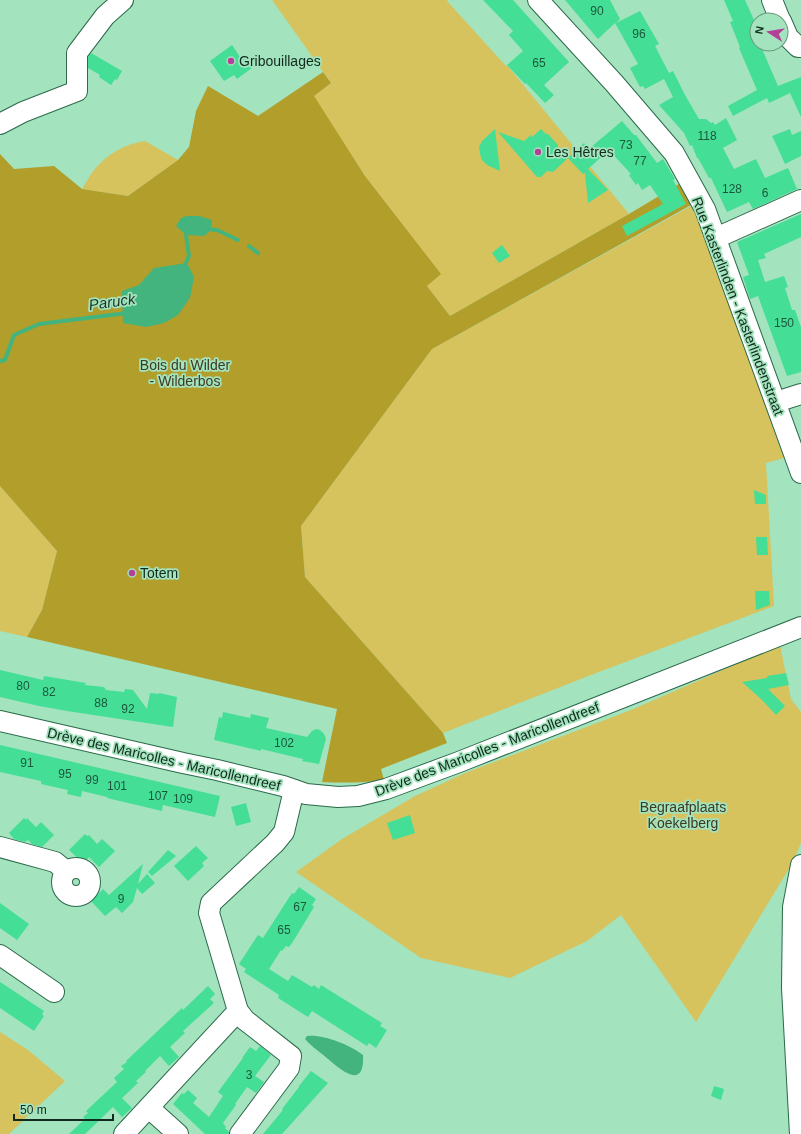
<svg xmlns="http://www.w3.org/2000/svg" width="801" height="1134" viewBox="0 0 801 1134" font-family="Helvetica,sans-serif">
<style>
.green{fill:#d6c35e}
.forest{fill:#b29e2a}
.water{fill:#43b47e}
.lines{fill:none;stroke-linecap:round;stroke-linejoin:round}
.stream{stroke:#43b47e;stroke-width:4}
.building{fill:#44de97}
.minor-casing{stroke:#2b6a4a;stroke-width:22}
.minor{stroke:#fff;stroke-width:20}
.poi-dot{fill:#b54098;stroke:#a3e3be;stroke-width:1.5}
.labels{text-anchor:middle;stroke-width:3.5;stroke-linejoin:round;paint-order:stroke}
.number-label{font-size:12px;fill:#1d573b}
.poi-label{font-size:14px;fill:#102a1c;stroke:#a3e3be;text-anchor:start}
.street-label{font-size:14px;fill:#102a1c;stroke:#a3e3be}
.park-label{font-size:14px;fill:#3e3921;stroke:#a3e3be}
.water-label{font-size:15px;font-style:italic;fill:#1d3528;stroke:#a3e3be}
</style>
<rect width="100%" height="100%" fill="#a3e3be"/>
<g class="green">
<polygon points="272,0 448,0 447,1 506,66 507,65 629,214 450,316 427,286 440,274 365,176 313,96 331,83"/>
<path d="M 145,141 L 178,160 L 128,196 L 82,189 C 86,183 89,176 94,170 C 107,154 125,144 145,141 Z"/>
<polygon points="693,205 784,458 766,463 774,606 591,675 443,733 305,577 301,526 432,349"/>
<polygon points="0,486 57,551 42,610 27,637 0,631"/>
<polygon points="780,645 791,699 801,712 801,843 793,862 696,1022 621,915 587,941 510,978 421,958 296,872 342,839 415,796 465,773 631,710"/>
<polygon points="0,1032 28,1050 65,1081 9,1134 0,1134"/>
</g>
<path class="forest" d="M 323,72 L 331,83 L 314,96 L 365,176 L 441,274 L 427,286 L 450,316 L 629,214 L 679,184 L 691,205 L 432,349 L 301,526 L 305,577 L 443,733 L 447,743 L 381,769 L 384,780 C 363,783 343,783 322,782 L 337,709 L 27,637 L 42,610 L 57,551 L 0,486 L 0,154 L 14,169 L 54,166 L 82,189 L 128,196 L 178,160 L 189,147 L 196,111 L 208,86 L 258,116 Z"/>
<g class="water">
<path d="M 187,216 L 199,216 L 212,220 C 211,228 211,231 204,236 L 186,235 L 176,226 L 181,218 Z"/>
<polygon points="187,263 194,277 190,298 178,315 164,323 146,327 123,323 122,291 139,285 154,268"/>
<path d="M 307,1036 C 323,1034 350,1045 363,1055 C 365,1095 336,1065 322,1054 C 316,1049 310,1045 305,1039 Z"/>
</g>
<g class="lines">
<g class="stream">
<polyline points="206,229 217,230 238,240"/>
<polyline points="249,246 258,253"/>
<polyline points="184,267 189,256 186,235 188,232"/>
<polyline points="0,361 5,360 14,335 39,324 127,313"/>
</g>
</g>
<g class="building">
<polygon points="483,0 513,0 569,62 544,85 554,95 545,103 526,83 525,84 507,65 523,51 509,35 513,31"/>
<polygon points="565,0 610,0 620,19 616,23 640,11 659,44 655,46 669,73 673,71 685,95 699,119 706,119 711,123 713,122 715,125 726,118 737,140 723,148 734,169 756,159 765,178 788,168 797,189 753,209 749,202 727,212 711,178 709,178 698,158 697,158 692,145 690,146 684,133 659,105 673,97 664,79 645,89 643,86 640,87 630,68 638,64 615,23 598,39"/>
<polygon points="724,0 745,0 757,27 757,44 760,44 778,86 801,77 801,117 790,93 769,103 767,98 733,116 728,106 757,90 739,48 740,47 730,22 733,21"/>
<polygon points="232,45 240,57 248,58 248,63 252,68 237,79 234,75 224,81 210,61"/>
<polygon points="91,53 122,71 117,80 115,79 111,85 99,77 100,75 88,68 88,57"/>
<polygon points="622,121 634,135 636,135 657,163 663,159 675,179 673,180 686,204 627,236 622,226 663,204 650,185 642,190 638,183 636,185 629,175 631,174 609,150 588,169 608,190 588,203 585,173 583,174 568,158 584,143 588,148 589,147 590,148"/>
<polygon points="495,129 500,171 487,165 482,160 480,154 479,147 482,141"/>
<polygon points="541,129 546,134 548,134 558,145 558,148 568,158 553,172 547,171 541,177 537,177 498,132 524,141 531,135 532,137"/>
<polygon points="790,129 792,135 801,131 801,156 785,164 775,142 772,136"/>
<polygon points="801,214 801,237 764,254 766,258 758,260 765,282 784,276 788,287 785,288 792,310 795,310 801,327 801,372 787,376 758,296 750,299 743,277 749,275 737,242"/>
<polygon points="502,245 510,256 499,263 492,253"/>
<polygon points="754,490 766,495 766,504 755,504"/>
<polygon points="756,537 767,537 768,555 757,555"/>
<polygon points="755,591 769,591 770,605 756,610"/>
<polygon points="0,670 43,680 44,676 86,683 85,685 104,687 106,690 124,692 125,689 133,690 147,709 150,693 159,694 159,693 177,697 173,727 67,711 39,706 0,697"/>
<polygon points="786,673 789,685 768,689 785,706 776,715 761,699 742,682 767,678 767,676"/>
<polygon points="223,712 250,718 251,714 269,718 266,728 307,737 312,731 316,729 320,730 324,734 326,739 319,764 302,761 303,759 261,749 261,751 214,740 219,717 222,718"/>
<polygon points="0,745 220,796 215,817 163,805 162,811 107,798 107,797 82,791 81,797 67,794 68,790 41,784 41,781 0,772"/>
<polygon points="246,803 251,822 236,826 231,807"/>
<polygon points="410,815 415,833 393,840 387,823"/>
<polygon points="24,818 26,820 27,818 36,827 41,822 54,835 42,847 32,844 28,840 25,842 14,839 9,833"/>
<polygon points="85,834 87,836 89,835 97,844 102,839 115,851 99,867 89,857 85,862 84,861 82,862 69,850"/>
<polygon points="196,846 208,858 202,863 204,866 188,881 174,866"/>
<polygon points="168,850 176,856 152,876 148,872"/>
<polygon points="143,864 138,884 147,874 155,883 142,894 137,888 133,902 122,913 116,907 105,916 91,901 103,889 109,895"/>
<polygon points="299,887 316,899 312,905 314,907 294,940 289,947 286,946 282,951 281,950 269,969 288,981 292,975 312,987 314,985 319,989 321,985 382,1023 380,1026 387,1030 376,1048 369,1043 367,1046 312,1011 308,1017 278,998 279,995 244,972 246,969 239,964 258,935 263,938 292,893 294,894"/>
<polygon points="0,903 29,924 17,940 0,928"/>
<polygon points="0,982 44,1011 42,1014 44,1016 34,1031 0,1008"/>
<polygon points="208,986 215,994 210,999 214,1003 183,1031 185,1033 170,1047 179,1057 169,1066 160,1056 145,1071 146,1072 136,1081 138,1083 122,1098 132,1108 122,1117 113,1107 85,1134 69,1134 85,1119 83,1117 88,1113 86,1111 117,1082 114,1078 124,1069 121,1066 127,1062 126,1061 182,1008 183,1010"/>
<polygon points="260,1046 271,1055 255,1076 264,1082 256,1093 247,1087 235,1104 236,1105 223,1123 226,1127 225,1128 229,1132 229,1134 205,1134 173,1104 182,1093 184,1094 188,1090 197,1098 193,1103 209,1117 223,1096 218,1092 243,1058 242,1058 250,1047 256,1051"/>
<polygon points="311,1071 328,1083 282,1134 263,1134 283,1110 282,1109 299,1087 299,1086"/>
<polygon points="714,1086 724,1089 721,1100 711,1096"/>
</g>
<g class="lines">
<defs>
<g id="minor">
<polyline points="538,0 614,83 674,153 705,209 801,473"/>
<polyline points="772,0 780,20"/>
<polyline points="781,21 788,37 798,47 801,47"/>
<polyline points="0,124 23,112 77,91 77,53 105,16 123,0"/>
<polyline points="716,238 801,200"/>
<polyline points="776,402 801,394"/>
<polyline points="0,721 183,763 217,770 283,786 306,794 338,797 358,796 386,789 459,762 801,627"/>
<polyline points="0,847 55,862 66,871"/>
<circle cx="76" cy="882" r="14"/>
<polyline points="0,955 54,992"/>
<polyline points="238,1011 245,1020 291,1056 289,1068 240,1134"/>
<polyline points="149,1108 178,1134"/>
<polyline points="124,1134 238,1011 209,913 211,903 275,843 284,832 294,790"/>
<polyline points="800,1134 792,988 793,907 801,865"/>
</g>
</defs>
<use href="#minor" class="minor-casing"/>
<use href="#minor" class="minor"/>
</g>
<g class="poi-dot">
<circle cx="231" cy="61" r="4"/>
<circle cx="538" cy="152" r="4"/>
<circle cx="132" cy="573" r="4"/>
</g>
<g class="labels">
<g class="number-label">
<text x="597" y="15">90</text>
<text x="639" y="38">96</text>
<text x="539" y="67">65</text>
<text x="707" y="140">118</text>
<text x="626" y="149">73</text>
<text x="640" y="165">77</text>
<text x="732" y="193">128</text>
<text x="765" y="197">6</text>
<text x="784" y="327">150</text>
<text x="23" y="690">80</text>
<text x="49" y="696">82</text>
<text x="101" y="707">88</text>
<text x="128" y="713">92</text>
<text x="284" y="747">102</text>
<text x="27" y="767">91</text>
<text x="65" y="778">95</text>
<text x="92" y="784">99</text>
<text x="117" y="790">101</text>
<text x="158" y="800">107</text>
<text x="183" y="803">109</text>
<text x="121" y="903">9</text>
<text x="300" y="911">67</text>
<text x="284" y="934">65</text>
<text x="249" y="1079">3</text>
</g>
<g class="poi-label">
<text x="239" y="66">Gribouillages</text>
<text x="546" y="157">Les Hêtres</text>
<text x="140" y="578">Totem</text>
</g>
<g class="street-label">
<text transform="translate(738 306) rotate(69)" y="5">Rue Kasterlinden - Kasterlindenstraat</text>
<text transform="translate(487 749) rotate(-21)" y="5">Drève des Maricolles - Maricollendreef</text>
<text transform="translate(164 759) rotate(13)" y="5">Drève des Maricolles - Maricollendreef</text>
</g>
<g class="park-label">
<text x="185" y="370">Bois du Wilder<tspan x="185" dy="16">- Wilderbos</tspan></text>
<text x="683" y="812">Begraafplaats<tspan x="683" dy="16">Koekelberg</tspan></text>
</g>
<g class="water-label">
<text transform="translate(112 302) rotate(-8)" y="5">Paruck</text>
</g>
</g>
<g transform="translate(769 32) rotate(282)"><circle r="19" fill="#a3e3be" stroke="#68997d"/>
<path d="M0-3L7 15L0 10L-7 15Z" fill="#b54098"/>
<text y="-6" font-size="11" font-weight="bold" text-anchor="middle" fill="#102a1c">N</text>
</g>
<path d="M14 1114v6h99v-6" fill="none" stroke="#102a1c" stroke-width="2"/>
<text x="20" y="1114" font-size="12" fill="#102a1c" stroke="#a3e3be" stroke-width="3" paint-order="stroke">50 m</text>
</svg>
